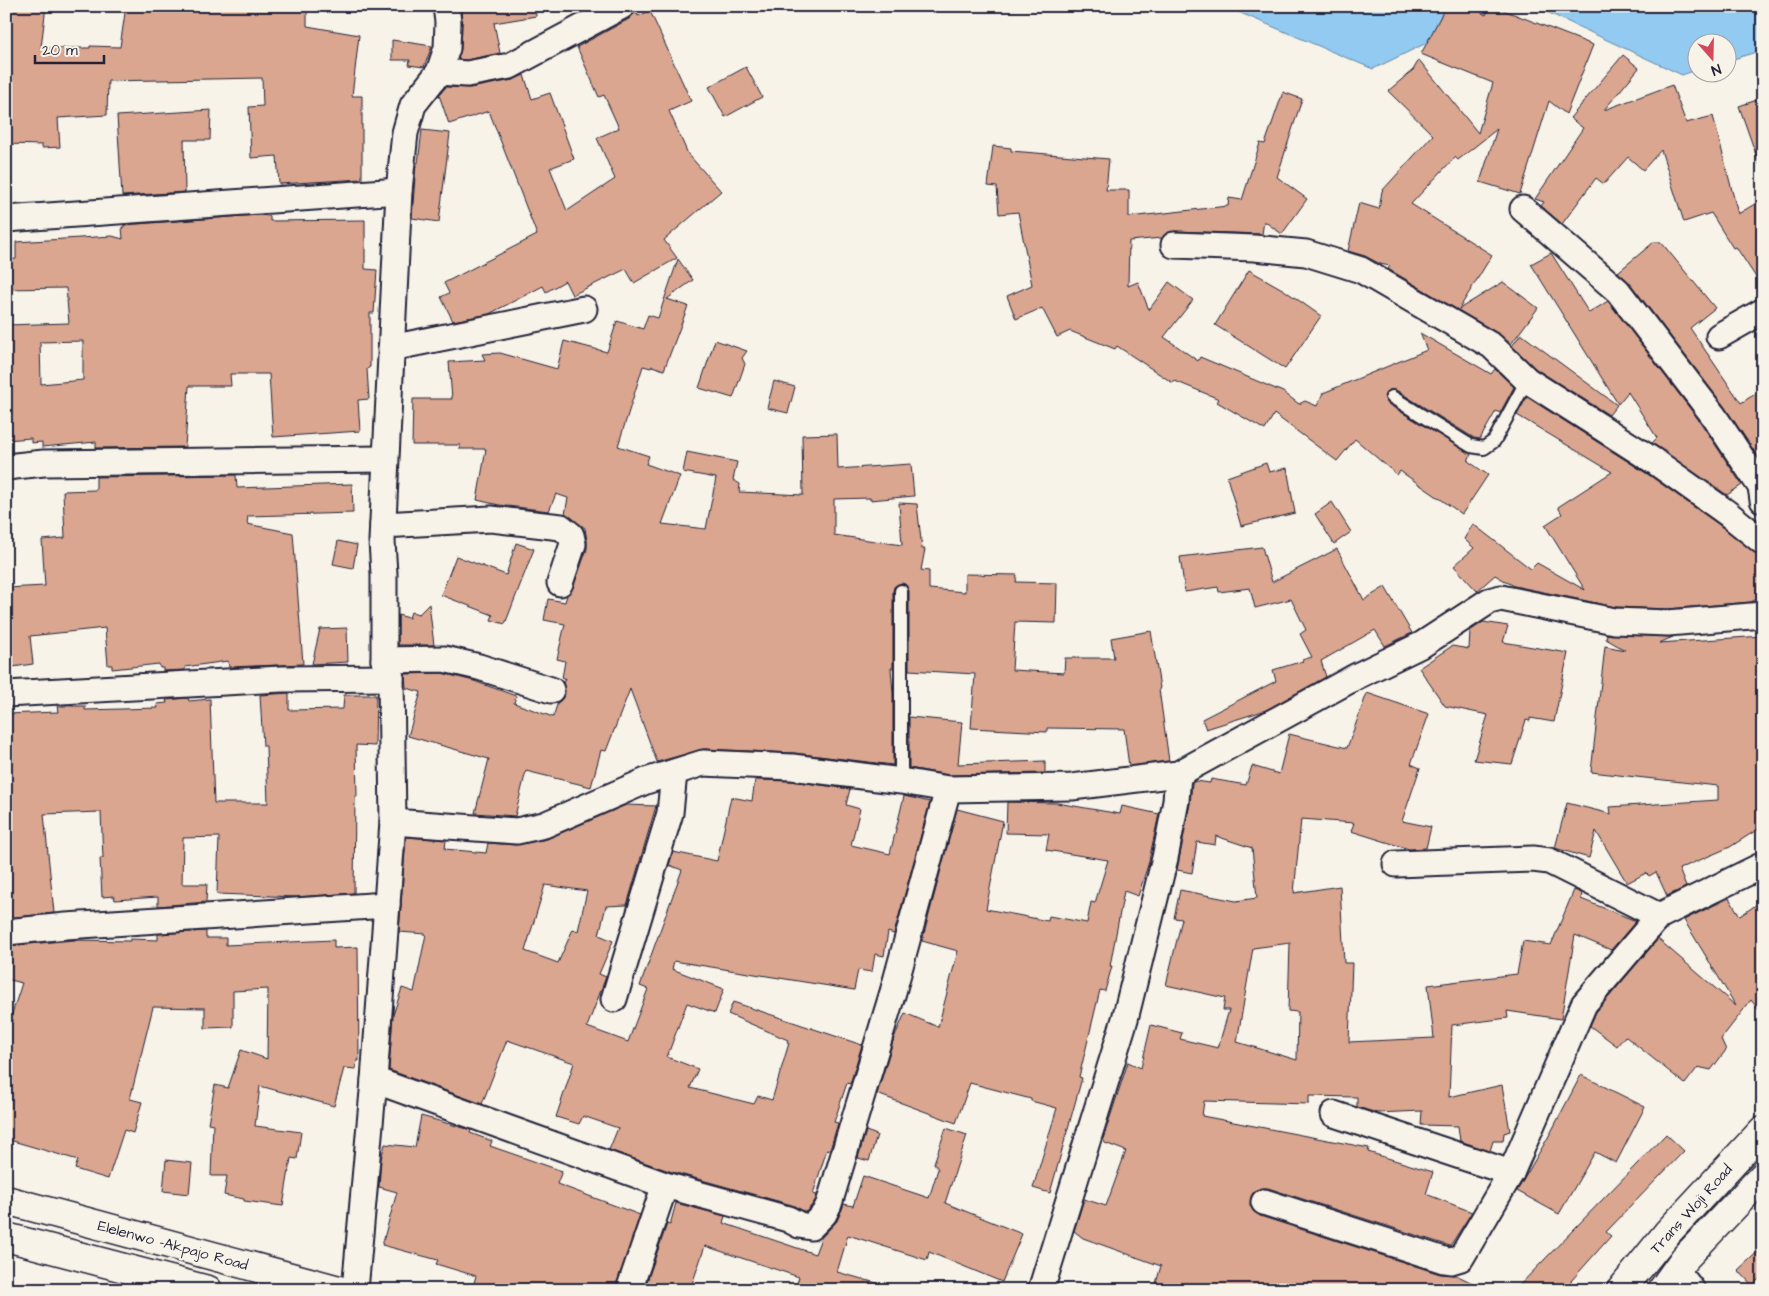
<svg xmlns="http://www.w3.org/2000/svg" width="1769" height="1296" viewBox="0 0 1769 1296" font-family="'Architects Daughter',sans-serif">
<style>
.water{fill:#92caf1;stroke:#6587a8}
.building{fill:#daa68f;stroke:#22223b;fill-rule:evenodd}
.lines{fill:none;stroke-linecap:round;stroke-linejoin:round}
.service-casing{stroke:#22223b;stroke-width:16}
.minor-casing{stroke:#22223b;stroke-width:29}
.secondary-casing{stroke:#22223b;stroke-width:31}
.service{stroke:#f7f3e8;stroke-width:12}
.minor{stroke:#f7f3e8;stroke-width:25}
.secondary{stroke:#f7f3e8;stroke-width:28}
.labels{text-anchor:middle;stroke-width:4.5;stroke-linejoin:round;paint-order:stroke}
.street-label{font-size:15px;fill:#22223b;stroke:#f7f3e8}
</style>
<rect width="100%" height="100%" fill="#f7f3e8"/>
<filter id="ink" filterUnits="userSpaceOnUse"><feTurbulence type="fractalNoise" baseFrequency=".02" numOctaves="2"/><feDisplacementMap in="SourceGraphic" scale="10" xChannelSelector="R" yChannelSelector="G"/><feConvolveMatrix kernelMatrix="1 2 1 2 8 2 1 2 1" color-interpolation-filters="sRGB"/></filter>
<g filter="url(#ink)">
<g class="water">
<polygon points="1224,6 1503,6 1373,69"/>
<polygon points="1534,6 1763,6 1763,50 1727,61 1726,42 1696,42 1696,70 1682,75"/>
</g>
<g class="building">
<polygon points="12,6 46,6 41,48 90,48 90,46 120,47 126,6 307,6 307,26 359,35 352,96 362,96 362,179 279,184 277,156 251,158 249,107 263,106 262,78 108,81 107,115 58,118 60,147 42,148 42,145 6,144 6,71"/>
<polygon points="461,6 535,6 536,16 494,23 500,53 466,60 458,59 461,49 462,23"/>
<polygon points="1446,6 1469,6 1486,15 1490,6 1493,6 1593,45 1566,114 1549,101 1520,194 1480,182 1497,129 1458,160 1455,157 1411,204 1492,255 1459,309 1503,282 1538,308 1511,344 1499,334 1388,269 1390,266 1380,264 1365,256 1348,251 1359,203 1379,209 1382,191 1433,135 1388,91 1413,70 1419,60 1478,133 1493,83 1421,54"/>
<polygon points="650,11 691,101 669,111 688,154 721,191 664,240 677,258 634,283 626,269 572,295 565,281 546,292 543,286 489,314 453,321 441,297 449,293 444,283 537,235 489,111 449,124 439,95 446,87 470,88 513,80 524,75 532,99 550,93 574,159 550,168 567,211 615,179 597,138 619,128 604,95 599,97 577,47 629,19 633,14 637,13 638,16"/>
<polygon points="392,40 432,46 424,67 409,65 410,60 392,60"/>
<polygon points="1623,55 1639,68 1604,110 1672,85 1686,123 1713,116 1738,214 1763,199 1763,288 1736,247 1733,248 1711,213 1684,222 1661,150 1643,170 1628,157 1604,184 1596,178 1562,224 1541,206 1544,202 1535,199 1583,128 1570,118"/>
<polygon points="746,67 762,97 725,117 709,87"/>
<polygon points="1283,92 1302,99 1277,177 1307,199 1282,234 1264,221 1262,234 1175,231 1167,233 1162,238 1129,241 1128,286 1138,282 1149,310 1169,282 1193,300 1164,337 1198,361 1200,357 1283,392 1299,404 1305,401 1317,406 1323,393 1427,350 1420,333 1491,374 1495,369 1514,387 1500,413 1496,411 1480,439 1474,438 1396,390 1389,390 1384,396 1388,404 1471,454 1468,461 1488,475 1462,514 1400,471 1397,475 1355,439 1337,461 1274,414 1265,430 1217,402 1219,399 1175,381 1173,383 1117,346 1115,349 1070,331 1057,337 1042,308 1016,319 1007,296 1032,285 1018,212 999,214 997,187 988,186 993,146 1011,148 1011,151 1109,159 1106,190 1129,190 1129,217 1228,206 1229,198 1242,200 1260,143 1265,144"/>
<polygon points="1763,98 1763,165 1760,166 1739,106"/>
<polygon points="211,110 210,140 184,140 185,192 122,196 117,116"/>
<polygon points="422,130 450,133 439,222 412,218 416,163 418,163"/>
<path d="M 258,215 L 270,216 L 270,221 L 365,220 L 365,269 L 377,270 L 374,313 L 370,313 L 370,367 L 367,369 L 369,399 L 358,400 L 360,431 L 273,437 L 269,374 L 230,374 L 231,386 L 189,386 L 185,447 L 96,448 L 96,442 L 42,447 L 42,442 L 31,443 L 31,438 L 6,440 L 6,325 L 69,323 L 66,288 L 6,289 L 6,260 L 16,259 L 16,242 L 112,236 L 123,239 L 122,227 L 124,227 L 124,225 ZM 83,341 L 83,380 L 41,384 L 40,342 Z"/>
<polygon points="1654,242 1661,242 1715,308 1690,328 1741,403 1763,389 1763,464 1724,406 1629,282 1618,272"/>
<polygon points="1551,253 1589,313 1608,301 1701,423 1742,485 1727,495 1652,443 1657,438 1628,392 1618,404 1531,264"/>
<polygon points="678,259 693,280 667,299 688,306 664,370 652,366 651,368 643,366 618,446 649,456 646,464 680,476 662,524 706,529 716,478 683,472 687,452 737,462 733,480 740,484 739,492 803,495 802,435 837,434 838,469 911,464 914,496 870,500 870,498 834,499 834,535 902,545 899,503 917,504 922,549 925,549 921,570 929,571 929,589 965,592 965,574 1017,575 1016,582 1057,583 1056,623 1015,622 1012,670 1064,673 1065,658 1114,658 1111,638 1151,631 1160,688 1159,689 1169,761 1129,766 1124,729 1047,728 1047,732 971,728 975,674 909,670 909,591 905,584 901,583 894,587 893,591 893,668 891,668 893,694 893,765 794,753 704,749 657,762 630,689 606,751 601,750 591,787 526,771 515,816 475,813 489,759 408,736 421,692 406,688 405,674 442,673 474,681 516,696 514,703 553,717 558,702 561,700 565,694 563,684 565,678 562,678 565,661 557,659 565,624 544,620 548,599 565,602 567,595 573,588 587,549 587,541 585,528 565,514 568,498 556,494 549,511 499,505 477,500 486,449 460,449 460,445 412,445 413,399 452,399 449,362 485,360 482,354 500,353 557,369 564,341 607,352 617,321 643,329 648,315 658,318"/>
<polygon points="1249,270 1284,290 1321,316 1285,369 1215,325"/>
<polygon points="1521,334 1617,405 1609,415 1536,369 1512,346"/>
<polygon points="715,340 747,351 742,358 745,364 733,398 699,388"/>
<polygon points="774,381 795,387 788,413 767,408"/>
<polygon points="1527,397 1649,475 1718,524 1757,554 1763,568 1763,596 1751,602 1668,609 1616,607 1514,586 1495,575 1477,591 1454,566 1474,548 1464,539 1473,524 1531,569 1537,563 1585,590 1545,525 1562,514 1558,507 1612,472 1517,415"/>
<polygon points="1266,463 1269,472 1287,468 1295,513 1241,526 1227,477"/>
<polygon points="236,475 237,488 352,484 353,513 248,516 247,524 293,533 303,664 229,667 228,661 185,667 185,670 163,671 163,668 160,668 159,664 112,669 112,665 108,665 105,628 30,636 33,664 6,668 6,588 45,586 42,540 65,538 63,491 96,490 96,477"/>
<polygon points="1332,502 1351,532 1334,544 1315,514"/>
<polygon points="338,541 357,545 353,568 333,564"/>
<polygon points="516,543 534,549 505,624 491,620 493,615 441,595 456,556 506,575"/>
<polygon points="1262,547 1272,582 1337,549 1364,600 1385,587 1412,633 1385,646 1375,630 1321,661 1326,677 1266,710 1206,729 1202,719 1276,681 1273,670 1303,661 1302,660 1312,657 1300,634 1306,630 1291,599 1255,608 1250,588 1219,592 1218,587 1185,592 1180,557"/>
<polygon points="429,604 434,645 398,645 398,615 409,618 411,612 419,614"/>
<polygon points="1483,622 1508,626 1503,642 1568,653 1554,722 1530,718 1530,721 1526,720 1512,764 1474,760 1488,715 1445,706 1419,668 1452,646 1469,649 1470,631"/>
<polygon points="347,628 348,662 312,664 320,629"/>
<polygon points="1607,634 1673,637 1659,643 1763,636 1763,826 1730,847 1679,869 1686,887 1667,896 1656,872 1649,876 1646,873 1627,883 1596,831 1589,858 1555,848 1567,803 1611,814 1610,807 1718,800 1718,786 1591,772 1605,646 1625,650 1606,639"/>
<polygon points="289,693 289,710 343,709 344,695 376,695 375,746 356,745 357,797 355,797 354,893 296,897 217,894 219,837 183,838 182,884 207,884 206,902 158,906 158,897 115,900 114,896 102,897 100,858 103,858 101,812 44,814 54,913 6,918 6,714 58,712 57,706 85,706 85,710 158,708 157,704 167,703 166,700 188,698 189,701 210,699 214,803 268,803 266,746 263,746 260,695"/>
<path d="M 1367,693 L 1429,714 L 1411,764 L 1420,768 L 1402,821 L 1431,827 L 1426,848 L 1409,849 L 1351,831 L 1354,823 L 1301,819 L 1294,893 L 1340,886 L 1344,963 L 1352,963 L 1349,1042 L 1434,1038 L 1428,985 L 1517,974 L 1523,941 L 1551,945 L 1574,890 L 1582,893 L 1581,899 L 1636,921 L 1611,950 L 1575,935 L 1561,1019 L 1507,1011 L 1508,1018 L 1452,1025 L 1449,1097 L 1502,1085 L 1510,1131 L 1504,1133 L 1503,1141 L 1493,1141 L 1490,1151 L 1460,1141 L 1458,1126 L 1421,1125 L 1422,1111 L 1377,1113 L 1357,1107 L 1357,1097 L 1309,1096 L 1309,1104 L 1204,1101 L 1202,1116 L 1369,1148 L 1368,1152 L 1433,1172 L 1426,1194 L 1472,1212 L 1450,1246 L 1268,1188 L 1261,1188 L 1255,1191 L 1251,1197 L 1250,1205 L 1253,1211 L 1260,1216 L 1440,1274 L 1456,1275 L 1487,1290 L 1154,1290 L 1161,1266 L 1083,1238 L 1074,1231 L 1084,1199 L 1106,1206 L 1126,1151 L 1105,1143 L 1103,1139 L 1128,1062 L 1141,1068 L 1151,1025 L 1182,1033 L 1180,1039 L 1218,1048 L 1229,1010 L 1223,1010 L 1225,998 L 1166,985 L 1182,919 L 1174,918 L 1180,890 L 1236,901 L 1257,898 L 1252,848 L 1216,836 L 1215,845 L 1197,842 L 1192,873 L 1177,870 L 1190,804 L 1192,783 L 1196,781 L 1210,783 L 1211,779 L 1246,785 L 1252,766 L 1279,774 L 1289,734 L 1347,748 ZM 1290,943 L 1288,1011 L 1298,1012 L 1297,1060 L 1237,1042 L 1253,948 Z"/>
<polygon points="909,717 962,722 958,764 1045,761 1045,773 949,775 909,768"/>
<path d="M 755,780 L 791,781 L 850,789 L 846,805 L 860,809 L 851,845 L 890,854 L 904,796 L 930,802 L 894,934 L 888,932 L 884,956 L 875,954 L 872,972 L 858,970 L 854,990 L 674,961 L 672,969 L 724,989 L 715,1013 L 687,1003 L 667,1057 L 698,1069 L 690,1088 L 754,1104 L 758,1096 L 772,1100 L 789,1043 L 787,1042 L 788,1040 L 728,1014 L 733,1002 L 862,1045 L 850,1084 L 847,1083 L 834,1122 L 838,1123 L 830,1150 L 827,1149 L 813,1194 L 817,1195 L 816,1199 L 812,1205 L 806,1212 L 792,1205 L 669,1171 L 609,1150 L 618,1128 L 583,1116 L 579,1124 L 556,1117 L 574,1063 L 507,1040 L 482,1104 L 389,1070 L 393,1015 L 402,988 L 414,992 L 426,934 L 399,932 L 406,837 L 446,840 L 445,849 L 486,853 L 488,843 L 516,845 L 547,839 L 626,805 L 656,806 L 627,905 L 606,906 L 599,935 L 613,941 L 599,974 L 606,977 L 587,1027 L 628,1042 L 648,989 L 640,986 L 682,870 L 669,865 L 673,852 L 717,861 L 731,797 L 752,801 ZM 545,885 L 587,891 L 578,931 L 573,929 L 558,963 L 525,951 Z"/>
<polygon points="1007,802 1057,803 1120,814 1122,806 1159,814 1148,865 1138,896 1124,891 1110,966 1112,966 1105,991 1100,990 1079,1077 1082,1078 1050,1193 1033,1188 1057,1108 1031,1101 1031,1099 970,1083 956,1123 877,1094 894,1038 905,1013 938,1027 958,951 922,941 957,809 1003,821 986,909 1048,921 1049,916 1087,923 1091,902 1095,903 1108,860 1046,850 1049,834 1006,833"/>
<polygon points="1729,898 1740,916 1763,900 1763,1015 1751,1000 1721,1039 1726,1050 1711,1070 1698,1067 1685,1084 1625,1036 1617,1046 1590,1026 1596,1012 1658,939 1736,1006 1684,920"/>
<polygon points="206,931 206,938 226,938 226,945 334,940 334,948 358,947 359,1061 357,1060 356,1069 344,1068 334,1106 260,1086 255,1126 301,1132 297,1159 291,1158 283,1206 244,1201 244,1199 224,1195 227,1176 211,1176 213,1124 208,1123 215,1085 228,1088 241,1050 267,1059 268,989 233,991 233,1027 205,1028 205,1008 153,1007 130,1099 142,1102 133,1133 124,1130 108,1179 75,1169 78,1160 6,1139 6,1032 22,983 6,979 7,946 74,940 130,941 130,939 158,940 158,934"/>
<polygon points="1581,1075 1645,1107 1616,1163 1595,1152 1559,1214 1517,1191 1550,1134"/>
<polygon points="421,1116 471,1130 470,1133 492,1141 490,1146 562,1171 557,1184 640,1215 615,1290 542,1290 523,1284 521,1290 484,1290 473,1286 476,1276 436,1264 438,1260 382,1245 397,1192 379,1187 381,1159 385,1144 415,1147"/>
<polygon points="946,1128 967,1135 945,1203 1022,1234 1002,1282 929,1252 927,1260 848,1235 837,1272 880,1284 879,1290 795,1290 799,1277 705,1246 690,1290 644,1290 667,1224 670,1225 676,1203 725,1216 723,1223 815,1254 821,1238 837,1221 844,1204 853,1206 863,1176 929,1198 938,1169 934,1163"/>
<polygon points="866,1131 877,1135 869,1161 858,1158"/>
<polygon points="1666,1134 1684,1151 1606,1232 1611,1236 1563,1290 1515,1290"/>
<polygon points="166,1160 192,1163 189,1194 163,1191"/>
<polygon points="1763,1247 1763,1276 1752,1285 1738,1270"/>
</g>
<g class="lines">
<defs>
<g id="service">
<polyline points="1392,397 1471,446 1484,448 1494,441 1527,380"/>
<polyline points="901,591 901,781"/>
</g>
<g id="minor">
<polyline points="439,72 467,74 510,66 622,6"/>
<polyline points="1523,209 1618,291 1713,415 1761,487 1763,500"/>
<polyline points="6,219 399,191"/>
<polyline points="1174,245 1254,248 1306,253 1361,270 1492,346 1527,380 1657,463 1727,513 1763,542"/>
<polyline points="1719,336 1763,311"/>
<polyline points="391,348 584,309"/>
<polyline points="6,467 44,463 385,459"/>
<polyline points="383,525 491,519 561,527 571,535 573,544 560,583"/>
<polyline points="384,660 444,659 479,667 551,690"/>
<polyline points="6,694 282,679 391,678"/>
<polyline points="393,822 517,831 544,825 646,781 703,763 792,767 901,781 948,789 1072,787 1178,774 1357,676 1423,644 1489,601 1501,598 1614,621 1668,623 1763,615"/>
<polyline points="1396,864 1533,859 1549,861 1659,916"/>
<polyline points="6,932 66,926 387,905"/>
<polyline points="614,999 670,813 674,773"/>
<polyline points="374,1080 665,1185 788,1219 799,1225 811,1227 824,1214 829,1204 893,992 948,789"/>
<polyline points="1334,1114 1511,1173"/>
<polyline points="1264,1202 1444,1260 1451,1261 1461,1258 1511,1173 1584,1004 1659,916 1763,865"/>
<polyline points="1676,1270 1692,1290"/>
<polyline points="355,1290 374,1080 393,822 391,678 384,660 384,574 382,541 399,191 405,133 413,105 439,72 447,48 448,22 446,6"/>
<polyline points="629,1290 665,1185"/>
<polyline points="1041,1290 1125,1019 1165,858 1176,801 1178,774"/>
</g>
<g id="secondary">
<polyline points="6,1200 339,1290"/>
<polyline points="6,1237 208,1290"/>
<polyline points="1621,1290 1668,1232 1763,1130"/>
<polyline points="1662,1290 1684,1259 1763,1176"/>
</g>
</defs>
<use href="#service" class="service-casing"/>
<use href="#minor" class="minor-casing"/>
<use href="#secondary" class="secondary-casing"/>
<use href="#service" class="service"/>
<use href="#minor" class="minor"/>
<use href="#secondary" class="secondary"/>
</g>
</g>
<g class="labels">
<g class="street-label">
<text transform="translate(1691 1209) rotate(-48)" y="5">Trans Woji Road</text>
<text transform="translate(173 1245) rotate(15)" y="5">Elelenwo -Akpajo Road</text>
</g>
</g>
<rect width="1769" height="1296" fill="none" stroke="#f7f3e8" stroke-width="25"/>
<rect x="12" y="12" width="1744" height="1271" fill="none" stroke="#22223b" stroke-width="2" filter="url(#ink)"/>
<g transform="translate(1712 58) rotate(160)"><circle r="24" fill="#f7f3e8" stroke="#a29fa3"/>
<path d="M0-4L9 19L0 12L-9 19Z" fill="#d1495b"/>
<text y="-8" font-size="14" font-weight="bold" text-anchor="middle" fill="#22223b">N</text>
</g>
<path d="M35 55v8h69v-8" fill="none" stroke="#22223b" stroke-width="2.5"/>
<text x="42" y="55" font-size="15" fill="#22223b" stroke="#f7f3e8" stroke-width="4" paint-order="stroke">20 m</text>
</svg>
